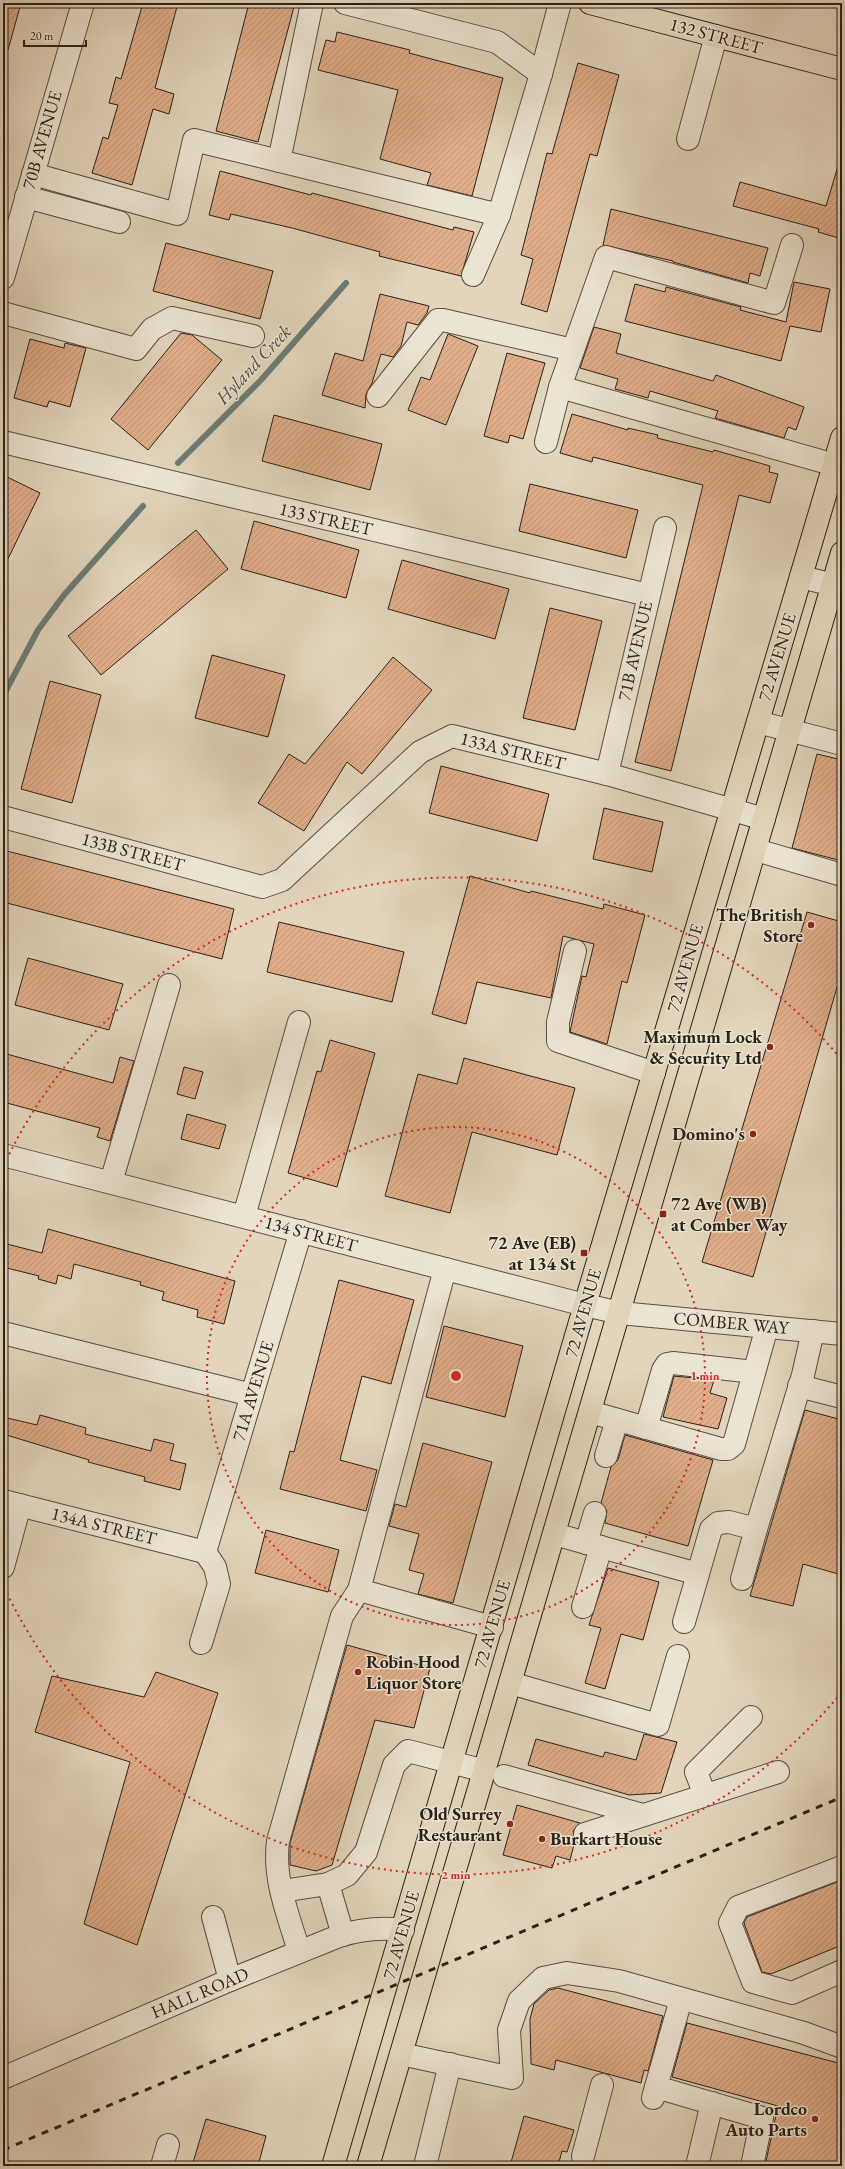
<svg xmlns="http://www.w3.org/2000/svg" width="845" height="2169" viewBox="0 0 845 2169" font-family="'EB Garamond',serif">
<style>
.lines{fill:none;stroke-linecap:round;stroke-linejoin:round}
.stream{stroke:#6b7c76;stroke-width:6}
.building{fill:url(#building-hatch);stroke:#2c2118}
.minor-casing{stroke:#5a4e41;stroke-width:24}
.major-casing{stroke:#2c2118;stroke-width:24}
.minor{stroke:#ece4d3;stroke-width:22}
.major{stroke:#e2d5bc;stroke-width:22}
.rail{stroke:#2c2118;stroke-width:3;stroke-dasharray:7 7;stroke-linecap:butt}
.ring{fill:none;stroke:#d62828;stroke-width:2;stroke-dasharray:2 4}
.poi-dot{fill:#8f2418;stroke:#ece4d3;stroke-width:1.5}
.labels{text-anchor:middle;stroke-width:3;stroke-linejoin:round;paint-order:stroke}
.street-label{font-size:18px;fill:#2c2118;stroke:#ece4d3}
.poi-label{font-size:18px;font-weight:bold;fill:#2c2118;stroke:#ece4d3;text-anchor:end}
.water-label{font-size:19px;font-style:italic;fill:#4c4e47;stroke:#ece4d3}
.centre{fill:#d62828;stroke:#ece4d3;stroke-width:2}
.ring-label{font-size:12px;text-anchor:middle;font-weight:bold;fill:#d62828;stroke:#ece4d3;stroke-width:3;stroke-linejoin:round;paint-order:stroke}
</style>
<defs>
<pattern id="building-hatch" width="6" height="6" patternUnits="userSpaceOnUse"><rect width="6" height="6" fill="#e0ae8a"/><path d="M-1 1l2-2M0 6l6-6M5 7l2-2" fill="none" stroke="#c09576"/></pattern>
</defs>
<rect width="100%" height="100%" fill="#e2d5bc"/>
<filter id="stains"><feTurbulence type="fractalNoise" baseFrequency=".005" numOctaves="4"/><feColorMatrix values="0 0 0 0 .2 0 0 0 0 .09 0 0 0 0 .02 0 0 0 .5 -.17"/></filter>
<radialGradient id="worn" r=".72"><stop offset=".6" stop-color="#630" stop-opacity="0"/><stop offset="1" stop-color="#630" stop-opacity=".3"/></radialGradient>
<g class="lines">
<g class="stream">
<polyline points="178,463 261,380 346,283"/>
<polyline points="3,696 38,630 64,595 143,506"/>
</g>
</g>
<g class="building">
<polygon points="3,3 21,3 8,50 3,49"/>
<polygon points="143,3 178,3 155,88 174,94 169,114 153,109 132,185 92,173 103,137 108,139 118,105 109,103 116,77 121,79"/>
<polygon points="249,3 295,3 258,142 216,131"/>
<polygon points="337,32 410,50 409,53 503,78 472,196 427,185 431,173 380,159 398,90 318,70 326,40 335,42"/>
<polygon points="578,63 619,75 597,156 590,154 547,312 521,304 533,259 521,255 547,153 552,154"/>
<polygon points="838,166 842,167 842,239 818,232 819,229 733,206 740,182 826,206"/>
<polygon points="220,171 311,195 312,193 453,230 454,227 474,232 461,276 379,256 380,252 292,228 231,214 229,220 209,215"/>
<polygon points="611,209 768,248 760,276 750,273 748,283 673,262 673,261 603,245"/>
<polygon points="166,243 273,271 260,319 153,291"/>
<polygon points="794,282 830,289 821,332 790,326 781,361 625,321 635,284 665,292 666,287 741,307 740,310 786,322"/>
<polygon points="380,294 429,306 427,313 418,325 407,322 401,346 393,357 381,354 372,383 366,394 365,408 322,395 335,353 363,361"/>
<polygon points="594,327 621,334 616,353 713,381 716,375 804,407 796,430 788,427 784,438 715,418 718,411 650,391 648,398 615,389 618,379 580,368"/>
<polygon points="181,333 192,335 222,360 148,450 111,419"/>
<polygon points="448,334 478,346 446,425 408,410 421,377 430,380"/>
<polygon points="30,339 64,348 65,343 86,348 70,407 49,401 47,407 14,398"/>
<polygon points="507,353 545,363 523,439 510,435 508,443 484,436"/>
<polygon points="572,414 628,430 628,428 658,435 657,438 713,452 714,450 770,466 769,472 778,474 770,503 739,495 671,771 635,762 703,485 593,457 592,462 560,453"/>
<polygon points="274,415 382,444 370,490 262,461"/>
<polygon points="3,475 40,493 3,569"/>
<polygon points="530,484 638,510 626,558 519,531"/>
<polygon points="254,521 359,550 346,598 241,569"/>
<polygon points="196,530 228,569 101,675 68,636"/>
<polygon points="402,560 509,589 495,639 388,609"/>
<polygon points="550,608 602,621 575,730 523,718"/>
<polygon points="212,655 285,675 268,737 195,718"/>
<polygon points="393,657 432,690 362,774 347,762 304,831 258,803 289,754 305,764"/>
<polygon points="50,681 101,695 72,803 21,789"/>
<polygon points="817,754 842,760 842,861 792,848"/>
<polygon points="441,766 549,794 537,841 429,813"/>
<polygon points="604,808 663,822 652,872 593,859"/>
<polygon points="3,850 234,909 222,959 3,902"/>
<polygon points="470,876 530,893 531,891 603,909 604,904 645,915 627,983 622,981 607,1044 570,1032 582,976 586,977 594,944 563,936 551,998 477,982 466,1024 432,1014"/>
<polygon points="807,912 842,922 842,970 753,1277 702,1262"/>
<polygon points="279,922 404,952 392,1002 267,972"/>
<polygon points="28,958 123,984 109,1030 15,1005"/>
<polygon points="330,1040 375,1053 337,1187 288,1173 317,1071 321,1072"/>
<polygon points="3,1053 113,1083 120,1057 134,1061 110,1141 97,1137 100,1128 3,1102"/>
<polygon points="464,1058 575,1088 557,1155 472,1132 450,1213 385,1196 418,1074 457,1084"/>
<polygon points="184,1067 203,1072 195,1099 177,1094"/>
<polygon points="187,1114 226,1125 219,1149 181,1139"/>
<polygon points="48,1229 235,1281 224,1324 197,1317 198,1310 162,1300 164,1292 140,1285 141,1282 74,1264 71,1279 58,1275 56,1284 38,1279 39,1276 3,1267 3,1243 42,1253"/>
<polygon points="339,1280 414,1300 391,1384 362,1376 340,1460 377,1470 366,1511 280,1489 290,1451 294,1452"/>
<polygon points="444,1326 523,1346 505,1417 426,1397"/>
<polygon points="674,1376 714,1380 710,1393 727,1398 718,1429 663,1417"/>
<polygon points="805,1410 842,1420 842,1575 803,1564 793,1606 750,1596"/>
<polygon points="40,1415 86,1428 85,1434 151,1451 154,1439 174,1444 170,1460 186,1464 180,1490 144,1481 145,1477 88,1462 89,1460 3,1434 3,1417 37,1425"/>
<polygon points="625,1435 713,1460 688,1546 605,1523 607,1511 601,1503 611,1467 618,1460"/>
<polygon points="423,1443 492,1462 453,1603 418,1594 424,1574 409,1570 419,1534 389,1526 395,1504 406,1507"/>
<polygon points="266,1530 339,1550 328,1592 255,1573"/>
<polygon points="608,1568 659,1582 643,1640 621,1634 605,1689 585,1683 601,1628 589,1625"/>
<polygon points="347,1645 430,1668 414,1728 375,1720 332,1865 316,1871 290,1865 290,1843"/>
<polygon points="156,1672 218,1693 137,1945 84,1924 130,1762 35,1732 52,1676 144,1697"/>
<polygon points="644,1734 677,1742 661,1793 629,1795 528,1765 536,1739 603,1757 605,1752 636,1760"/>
<polygon points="517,1805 580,1823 573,1831 575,1841 570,1860 556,1856 552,1868 503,1855"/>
<polygon points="842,1880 842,1945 771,1974 762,1972 744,1923 747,1917"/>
<polygon points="558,1988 663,2016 648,2071 644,2070 641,2083 556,2060 554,2070 531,2064 530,2019 534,2004 549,1990"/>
<polygon points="687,2023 842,2064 842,2157 840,2166 765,2166 778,2106 672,2077"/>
<polygon points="524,2116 574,2130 567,2152 562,2151 558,2166 510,2166"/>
<polygon points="206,2119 266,2136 258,2166 192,2166"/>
</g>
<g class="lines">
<defs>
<g id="minor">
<polyline points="345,3 497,42 541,74"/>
<polyline points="688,139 716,36"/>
<polyline points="279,161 312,3"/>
<polyline points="33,174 177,214 194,140 499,215"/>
<polyline points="26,197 119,222"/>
<polyline points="473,275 499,215 541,74 560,3"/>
<polyline points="3,278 83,3"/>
<polyline points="3,313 136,349 152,329 172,318 253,336"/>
<polyline points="560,387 842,467"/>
<polyline points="378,396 438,320 443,320 573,350"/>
<polyline points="3,442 648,595"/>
<polyline points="546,442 560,387 606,257 774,303 792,245"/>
<polyline points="801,577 842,587"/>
<polyline points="758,722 842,744"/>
<polyline points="607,774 665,528"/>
<polyline points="3,817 262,887 282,880 420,752 452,736 607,774 764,819"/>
<polyline points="756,850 842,875"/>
<polyline points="575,951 558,1022 558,1041 654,1073"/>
<polyline points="3,1155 585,1305 620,1313 842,1334"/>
<polyline points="111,1182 169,985"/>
<polyline points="244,1216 299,1022"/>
<polyline points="3,1333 252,1395"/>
<polyline points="799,1386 842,1397"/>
<polyline points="590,1412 721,1449 728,1449 734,1444 767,1327"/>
<polyline points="646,1428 663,1370 667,1364 673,1363 754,1372"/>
<polyline points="606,1456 617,1420"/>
<polyline points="3,1501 205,1552"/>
<polyline points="554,1534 698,1574 711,1529 718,1523 729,1522 756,1529 803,1375 813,1331"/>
<polyline points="586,1543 595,1513"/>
<polyline points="205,1552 301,1231"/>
<polyline points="3,1567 20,1505"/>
<polyline points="742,1579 756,1529"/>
<polyline points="359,1590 492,1627"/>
<polyline points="583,1607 601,1547"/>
<polyline points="684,1622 698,1574"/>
<polyline points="201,1643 219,1584 215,1567 205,1552"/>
<polyline points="510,1683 658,1725 678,1656"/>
<polyline points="504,1776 643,1815"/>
<polyline points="705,1795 696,1772 751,1717"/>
<polyline points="585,1834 778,1772"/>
<polyline points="842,1867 738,1907 730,1923 753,1982 792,1993 842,1971"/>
<polyline points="328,1884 343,1935"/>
<polyline points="282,1891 328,1884 347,1875 366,1852 394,1765 408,1751 485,1771"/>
<polyline points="213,1917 230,1980"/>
<path d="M 299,1951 C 288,1914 273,1879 278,1841 L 342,1616 L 359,1590 L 445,1269"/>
<polyline points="401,2054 512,2078 509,2030 519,2001 543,1978 567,1973 619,1981 804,2033 842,2047"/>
<path d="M 3,2078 L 230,1980 L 339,1936 C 361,1929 380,1927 403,1930"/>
<polyline points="656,2087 681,1999"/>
<polyline points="653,2098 656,2087 762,2118 752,2166"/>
<polyline points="583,2156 602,2085"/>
<polyline points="162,2166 168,2145"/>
<polyline points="425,2166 450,2064"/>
<polyline points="697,2166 712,2103"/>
</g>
<g id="major">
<polyline points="590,3 842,69"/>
<polyline points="333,2166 585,1305 842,438"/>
<polyline points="368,2166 842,553"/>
</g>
</defs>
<use href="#minor" class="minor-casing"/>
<use href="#major" class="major-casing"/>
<use href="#minor" class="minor"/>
<use href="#major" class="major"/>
<polyline class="rail" points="3,2150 842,1797"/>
</g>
<g class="ring">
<circle cx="456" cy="1376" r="249"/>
<path d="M841 1693A499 499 0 0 1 4 1587M4 1165A499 499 0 0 1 841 1059"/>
</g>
<g class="poi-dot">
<circle cx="811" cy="925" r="4"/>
<circle cx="770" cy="1047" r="4"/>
<circle cx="753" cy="1134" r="4"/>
<rect x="659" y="1210" width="8" height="8" rx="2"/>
<rect x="580" y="1249" width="8" height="8" rx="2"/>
<circle cx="358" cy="1672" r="4"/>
<circle cx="510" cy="1824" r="4"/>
<circle cx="542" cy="1839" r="4"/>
<circle cx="815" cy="2119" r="4"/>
</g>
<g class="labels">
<g class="street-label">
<text transform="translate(716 36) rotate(15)" y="6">132 STREET</text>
<text transform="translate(42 140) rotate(-74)" y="6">70B AVENUE</text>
<text transform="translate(326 519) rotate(13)" y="6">133 STREET</text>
<text transform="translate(635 651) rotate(-77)" y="6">71B AVENUE</text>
<text transform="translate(777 657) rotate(-73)" y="6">72 AVENUE</text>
<text transform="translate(513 751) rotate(14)" y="6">133A STREET</text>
<text transform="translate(133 852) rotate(15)" y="6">133B STREET</text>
<text transform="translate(685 968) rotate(-74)" y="6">72 AVENUE</text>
<text transform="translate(311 1234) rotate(15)" y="6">134 STREET</text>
<text transform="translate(583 1313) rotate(-74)" y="6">72 AVENUE</text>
<text transform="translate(731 1323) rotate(5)" y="6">COMBER WAY</text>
<text transform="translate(253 1391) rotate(-73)" y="6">71A AVENUE</text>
<text transform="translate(104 1526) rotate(14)" y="6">134A STREET</text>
<text transform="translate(492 1624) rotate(-74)" y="6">72 AVENUE</text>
<text transform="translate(401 1935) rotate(-74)" y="6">72 AVENUE</text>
<text transform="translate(200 1993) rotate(-23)" y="6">HALL ROAD</text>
</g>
<g class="poi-label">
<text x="803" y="921">The British<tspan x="803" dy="21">Store</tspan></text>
<text x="762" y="1043">Maximum Lock<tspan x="762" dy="21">&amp; Security Ltd</tspan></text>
<text x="745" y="1140">Domino's</text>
<text x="671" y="1210" text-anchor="start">72 Ave (WB)<tspan x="671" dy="21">at Comber Way</tspan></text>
<text x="576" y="1249">72 Ave (EB)<tspan x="576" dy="21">at 134 St</tspan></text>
<text x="366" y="1668" text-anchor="start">Robin Hood<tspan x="366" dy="21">Liquor Store</tspan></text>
<text x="502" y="1820">Old Surrey<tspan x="502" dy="21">Restaurant</tspan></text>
<text x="550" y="1845" text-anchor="start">Burkart House</text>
<text x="807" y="2115">Lordco<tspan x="807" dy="21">Auto Parts</tspan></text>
</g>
<g class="water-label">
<text transform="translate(253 364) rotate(-47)" y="7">Hyland Creek</text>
</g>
</g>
<circle cx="456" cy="1376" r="6" class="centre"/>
<g class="ring-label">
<text x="705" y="1380">1 min</text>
<text x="456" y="1879">2 min</text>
</g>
<rect width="845" height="2169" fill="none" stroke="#e2d5bc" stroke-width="16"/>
<rect x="4" y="4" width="837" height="2161" fill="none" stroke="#2c2118" stroke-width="2"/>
<rect x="8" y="8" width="829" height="2153" fill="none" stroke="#2c2118"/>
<path d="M24 40v6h62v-6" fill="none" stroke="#2c2118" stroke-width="2"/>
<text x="30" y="40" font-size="12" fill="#2c2118" stroke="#ece4d3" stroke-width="3" paint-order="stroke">20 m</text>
<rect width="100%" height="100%" filter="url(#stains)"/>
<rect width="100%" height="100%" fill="url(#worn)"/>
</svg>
